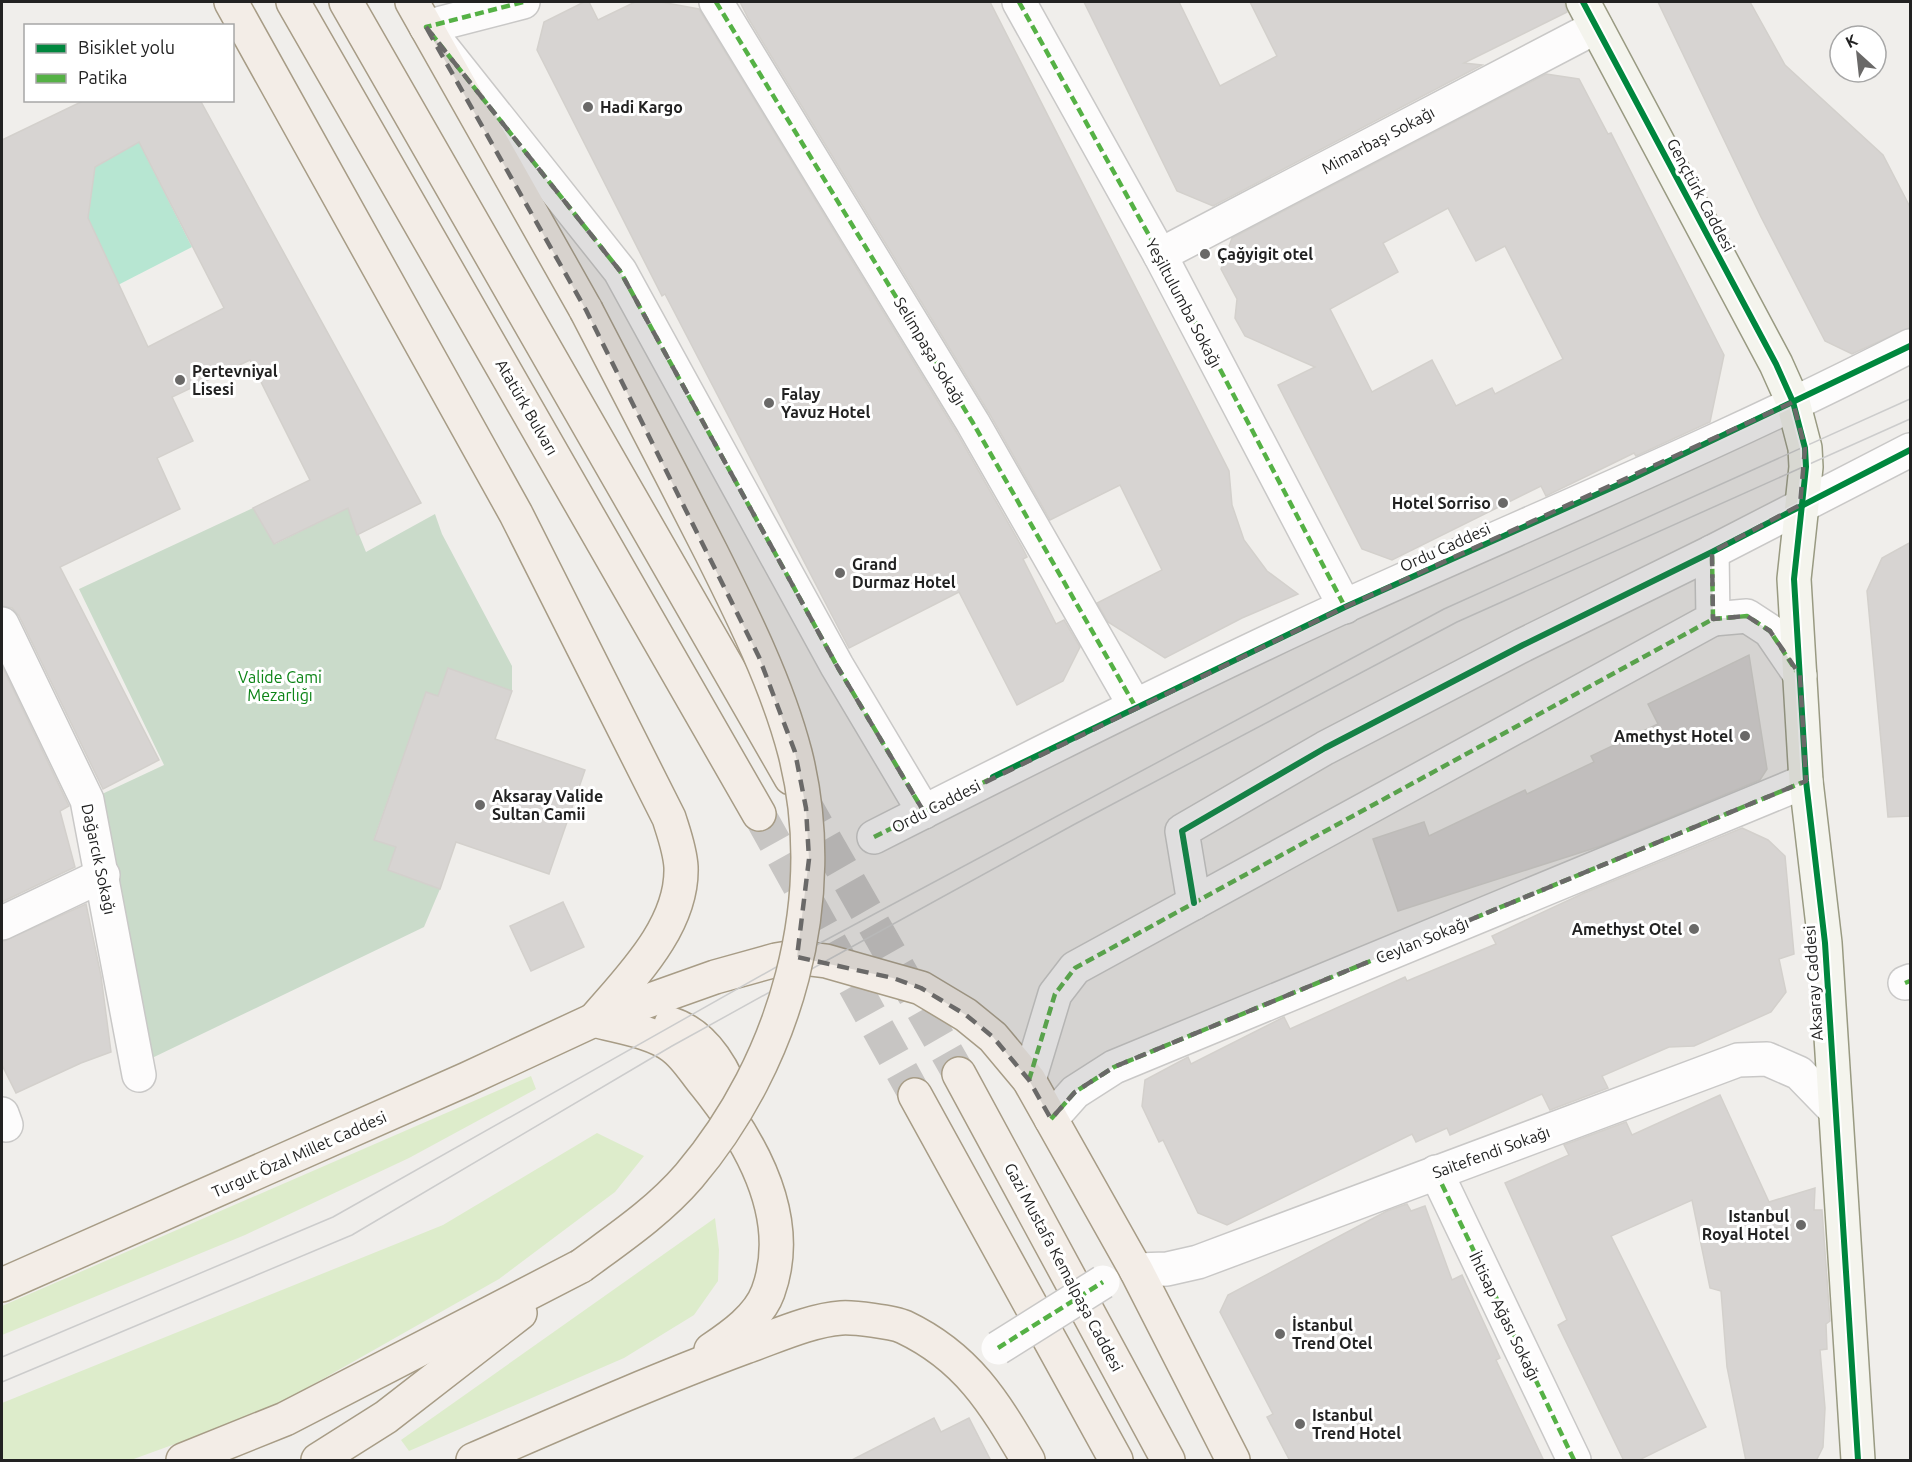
<svg xmlns="http://www.w3.org/2000/svg" width="1912" height="1462" viewBox="0 0 1912 1462" font-family="Ubuntu,sans-serif">
<style>
.grass{fill:#ddeccb}
.cemetery{fill:#cadbca}
.pitch{fill:#b7e6d2}
.building{fill:#d7d4d2;stroke:#d3d0cc;stroke-width:1.5;fill-rule:evenodd}
.lines{fill:none;stroke-linecap:round;stroke-linejoin:round}
.primary-tunnel{stroke:#c7c5c3;stroke-width:33;stroke-dasharray:33 16;stroke-linecap:butt}
.street-casing{stroke:#c9c8c7;stroke-width:36}
.secondary-casing{stroke:#999a82;stroke-width:36}
.primary-casing{stroke:#a79c86;stroke-width:36}
.street{stroke:#fdfcfc;stroke-width:33}
.secondary{stroke:#f4f4ed;stroke-width:33}
.primary{stroke:#f3ede7;stroke-width:33}
.tram{stroke:#ccc;stroke-width:1.5}
.street-bridge-casing{stroke:#c9c8c7;stroke-width:36;stroke-linecap:butt}
.primary-bridge-casing{stroke:#a79c86;stroke-width:36;stroke-linecap:butt}
.street-bridge{stroke:#fdfcfc;stroke-width:33}
.primary-bridge{stroke:#f3ede7;stroke-width:33}
.quiet{stroke:#55b145;stroke-width:4.5;stroke-dasharray:9 4.5;stroke-linecap:butt}
.cycleway-casing{stroke:#fff;stroke-width:10}
.cycleway{stroke:#00873e;stroke-width:6}
.marked{fill:#6a6968;fill-opacity:0.2;stroke:#6a6968;stroke-width:4.5;stroke-dasharray:12 8;stroke-linejoin:round}
.poi-dot{fill:#6a6968;stroke:#fff;stroke-width:2}
.labels{text-anchor:middle;stroke-width:6;stroke-linejoin:round;paint-order:stroke}
.poi-label{font-size:16px;font-weight:bold;fill:#222;stroke:#fff;text-anchor:start}
.street-label{font-size:16px;fill:#222;stroke:#fff}
.park-label{font-size:16px;fill:#0c8416;stroke:#fff}
</style>
<rect width="100%" height="100%" fill="#f0eeeb"/>
<g class="grass">
<polygon points="531,1076 536,1089 409,1158 245,1235 2,1335 2,1306"/>
<polygon points="597,1133 644,1156 615,1192 499,1279 268,1410 131,1460 2,1460 2,1403 443,1225"/>
<polygon points="715,1218 719,1250 718,1281 694,1315 624,1358 409,1451 401,1440"/>
</g>
<polygon class="cemetery" points="253,508 275,544 348,508 366,552 435,514 442,534 512,666 512,691 448,668 438,696 426,692 374,839 396,847 388,870 440,889 424,927 152,1058 102,794 164,765 79,589"/>
<polygon class="pitch" points="139,142 192,247 118,285 88,218 95,167"/>
<g class="building">
<polygon points="584,2 589,2 598,20 635,2 661,2 699,9 957,433 1022,547 1027,557 1023,559 1056,624 1064,620 1080,647 1063,681 1017,705 959,592 849,648 665,294 662,296 537,50 544,22"/>
<polygon points="740,2 990,2 1229,471 1232,505 1244,540 1267,571 1298,594 1242,618 1165,658 1108,622 1097,603 1162,570 1120,485 1050,520 989,413 748,18"/>
<polygon points="1084,2 1179,2 1220,86 1277,56 1250,2 1564,2 1567,12 1464,63 1482,65 1213,206 1177,191"/>
<polygon points="1658,2 1750,2 1785,65 1883,155 1911,209 1911,327 1852,354 1825,341 1761,217"/>
<path d="M 1546,74 L 1579,79 L 1608,134 L 1611,133 L 1724,355 L 1710,422 L 1636,456 L 1634,453 L 1546,496 L 1541,486 L 1392,560 L 1362,549 L 1278,385 L 1315,367 L 1245,336 L 1235,318 L 1237,299 L 1221,269 L 1232,238 ZM 1448,208 L 1476,261 L 1505,246 L 1563,359 L 1495,394 L 1492,388 L 1456,406 L 1432,360 L 1372,392 L 1330,309 L 1398,272 L 1383,243 Z"/>
<path d="M 85,100 L 200,100 L 421,503 L 357,535 L 348,508 L 274,544 L 253,508 L 310,480 L 250,360 L 172,397 L 193,441 L 157,458 L 180,509 L 60,567 L 159,760 L 103,789 L 19,616 L 12,608 L 2,606 L 2,140 ZM 139,142 L 224,308 L 148,347 L 88,218 L 95,167 Z"/>
<polygon points="1911,542 1911,816 1888,817 1867,591 1882,558"/>
<polygon points="1749,655 1767,769 1760,780 1601,846 1398,911 1373,839 1424,822 1429,836 1525,790 1527,794 1594,762 1591,756 1658,724 1648,704"/>
<polygon points="2,666 69,806 60,811 75,867 2,902"/>
<polygon points="448,668 512,691 495,739 585,770 549,874 456,842 440,889 388,870 396,847 374,840 426,692 438,696"/>
<polygon points="1742,828 1768,840 1785,856 1794,954 1779,959 1786,992 1771,1012 1694,1046 1669,1047 1602,1076 1608,1088 1550,1110 1542,1094 1450,1135 1447,1128 1416,1142 1412,1134 1227,1225 1198,1213 1163,1140 1159,1142 1142,1106 1145,1080 1188,1057 1191,1064 1284,1017 1290,1029 1405,977 1407,981 1496,944 1492,936 1584,893"/>
<polygon points="563,902 584,947 531,971 510,926"/>
<polygon points="86,904 101,976 111,1052 81,1063 16,1093 2,1065 2,942"/>
<polygon points="1720,1095 1769,1202 1815,1188 1814,1210 1822,1210 1830,1321 1826,1324 1827,1349 1820,1350 1825,1408 1823,1447 1816,1461 1746,1461 1727,1367 1721,1291 1710,1288 1692,1200 1611,1236 1706,1427 1637,1461 1624,1461 1558,1325 1567,1320 1505,1183 1569,1155 1564,1145 1626,1122 1632,1135"/>
<polygon points="1407,1204 1411,1211 1425,1206 1452,1280 1462,1275 1500,1358 1496,1360 1544,1461 1290,1461 1267,1417 1273,1414 1220,1312 1228,1295 1387,1211"/>
<polygon points="934,1418 941,1432 969,1418 991,1461 850,1461"/>
</g>
<g class="lines">
<g class="primary-tunnel">
<polyline points="801,797 959,1074"/>
<polyline points="759,814 915,1095"/>
</g>
<defs>
<g id="street">
<polyline points="523,2 426,27 620,271 837,666 924,812"/>
<polyline points="716,2 973,423 1135,706"/>
<polyline points="1019,2 1160,255 1345,607"/>
<polyline points="1160,255 1596,27"/>
<polyline points="1713,619 1747,616 1770,631 1800,675"/>
<polyline points="2,624 87,800 139,1075"/>
<path d="M 874,837 C 1030,758 1186,679 1345,606 C 1534,520 1726,441 1910,346"/>
<polyline points="1194,903 1182,831 1325,748 1523,645 1712,552 1910,450"/>
<polyline points="2,923 103,875"/>
<polyline points="1905,983 1910,981"/>
<polyline points="1029,1080 1055,994 1075,968 1713,619 1712,552"/>
<polyline points="2,1114 6,1125"/>
<polyline points="1051,1119 1075,1092 1114,1067 1806,781"/>
<polyline points="1436,1172 1574,1460"/>
<polyline points="1136,1270 1167,1269 1198,1262 1738,1060 1767,1059 1799,1073 1833,1108"/>
</g>
<polyline id="secondary" points="1583,2 1776,364 1793,402 1805,448 1806,467 1794,579 1806,781 1825,943 1858,1460"/>
<g id="primary">
<path d="M 231,2 L 516,514 L 669,818 C 674,834 680,850 681,867 C 683,926 631,977 595,1019"/>
<polyline points="293,2 759,814"/>
<polyline points="346,2 791,778"/>
<polyline points="412,2 586,310"/>
<path d="M 594,1020 C 619,1027 651,1031 672,1046 C 685,1055 695,1072 705,1084 C 751,1141 795,1218 768,1292 C 759,1317 732,1336 711,1350"/>
<path d="M 671,1024 C 706,1035 728,1074 736,1107"/>
<polyline points="959,1074 1168,1460"/>
<polyline points="915,1095 1116,1460"/>
<polyline points="2,1285 467,1079 594,1020 715,977 776,960 794,957 826,961 921,988 966,1015 993,1037 1029,1080 1136,1270 1233,1460"/>
<polyline points="183,1460 285,1419 581,1266"/>
<polyline points="318,1460 386,1417 520,1313"/>
<path d="M 473,1460 C 563,1421 653,1381 745,1347 C 774,1337 811,1320 841,1318 C 853,1317 893,1322 904,1327 C 967,1357 994,1402 1028,1460"/>
</g>
</defs>
<use href="#street" class="street-casing"/>
<use href="#secondary" class="secondary-casing"/>
<use href="#primary" class="primary-casing"/>
<use href="#street" class="street"/>
<use href="#secondary" class="secondary"/>
<use href="#primary" class="primary"/>
<g class="tram">
<polyline points="2,1357 333,1217 794,957 1444,609 1910,399"/>
<polyline points="2,1382 352,1235 672,1046 826,961 1075,824 1457,622 1910,419"/>
</g>
<defs>
<polyline id="street-bridge" points="998,1348 1103,1282"/>
<path id="primary-bridge" d="M 581,1266 C 619,1238 658,1212 689,1176 C 786,1062 832,899 795,753 C 777,684 743,616 711,552 C 670,471 628,391 586,310"/>
</defs>
<use href="#street-bridge" class="street-bridge-casing"/>
<use href="#primary-bridge" class="primary-bridge-casing"/>
<use href="#street-bridge" class="street-bridge"/>
<use href="#primary-bridge" class="primary-bridge"/>
<g class="quiet">
<polyline points="523,2 426,27 620,271 837,666 924,812"/>
<polyline points="716,2 973,423 1135,706"/>
<polyline points="1019,2 1160,255 1345,607"/>
<polyline points="1713,619 1747,616 1770,631 1797,672"/>
<polyline points="874,837 998,775"/>
<polyline points="1905,983 1910,981"/>
<polyline points="1029,1080 1055,994 1075,968 1713,619 1712,552"/>
<polyline points="1051,1119 1075,1092 1114,1067 1806,781"/>
<polyline points="1436,1172 1574,1460"/>
<polyline points="998,1348 1103,1282"/>
</g>
<defs>
<g id="cycleway">
<polyline points="1583,2 1776,364 1793,402 1805,448 1806,467 1794,579 1806,781 1825,943 1858,1460"/>
<polyline points="993,777 1345,607 1629,480 1910,346"/>
<polyline points="1194,903 1182,831 1325,748 1523,645 1712,552 1910,450"/>
</g>
</defs>
<use href="#cycleway" class="cycleway-casing"/>
<use href="#cycleway" class="cycleway"/>
</g>
<path class="marked" d="M 426,27 L 620,271 L 837,666 L 924,812 L 1345,607 L 1793,402 L 1805,448 L 1800,505 L 1712,552 L 1713,619 L 1747,616 L 1770,631 L 1800,675 L 1806,781 L 1114,1067 L 1075,1092 L 1051,1119 L 1029,1080 L 993,1037 L 966,1015 L 921,988 L 893,978 L 797,957 L 809,859 L 806,808 L 795,752 L 759,657 L 586,310 Z"/>
<g class="poi-dot">
<circle cx="588" cy="107" r="6"/>
<circle cx="1205" cy="254" r="6"/>
<circle cx="180" cy="380" r="6"/>
<circle cx="769" cy="403" r="6"/>
<circle cx="1503" cy="503" r="6"/>
<circle cx="840" cy="573" r="6"/>
<circle cx="1745" cy="736" r="6"/>
<circle cx="480" cy="805" r="6"/>
<circle cx="1694" cy="929" r="6"/>
<circle cx="1801" cy="1225" r="6"/>
<circle cx="1280" cy="1334" r="6"/>
<circle cx="1300" cy="1424" r="6"/>
</g>
<g class="labels">
<g class="poi-label">
<text x="600" y="113">Hadi Kargo</text>
<text x="1217" y="260">Çağyigit otel</text>
<text x="192" y="377">Pertevniyal<tspan x="192" dy="18">Lisesi</tspan></text>
<text x="781" y="400">Falay<tspan x="781" dy="18">Yavuz Hotel</tspan></text>
<text x="1491" y="509" text-anchor="end">Hotel Sorriso</text>
<text x="852" y="570">Grand<tspan x="852" dy="18">Durmaz Hotel</tspan></text>
<text x="1733" y="742" text-anchor="end">Amethyst Hotel</text>
<text x="492" y="802">Aksaray Valide<tspan x="492" dy="18">Sultan Camii</tspan></text>
<text x="1682" y="935" text-anchor="end">Amethyst Otel</text>
<text x="1789" y="1222" text-anchor="end">Istanbul<tspan x="1789" dy="18">Royal Hotel</tspan></text>
<text x="1292" y="1331">İstanbul<tspan x="1292" dy="18">Trend Otel</tspan></text>
<text x="1312" y="1421">Istanbul<tspan x="1312" dy="18">Trend Hotel</tspan></text>
</g>
<g class="street-label">
<text transform="translate(1378 140) rotate(-28)" y="6">Mimarbaşı Sokağı</text>
<text transform="translate(1701 195) rotate(62)" y="6">Gençtürk Caddesi</text>
<text transform="translate(1184 303) rotate(62)" y="6">Yeşiltulumba Sokağı</text>
<text transform="translate(930 351) rotate(59)" y="6">Selimpaşa Sokağı</text>
<text transform="translate(527 407) rotate(60)" y="6">Atatürk Bulvarı</text>
<text transform="translate(1445 547) rotate(-24)" y="6">Ordu Caddesi</text>
<text transform="translate(936 806) rotate(-27)" y="6">Ordu Caddesi</text>
<text transform="translate(99 859) rotate(78)" y="6">Dağarcık Sokağı</text>
<text transform="translate(1422 940) rotate(-22)" y="6">Ceylan Sokağı</text>
<text transform="translate(1813 983) rotate(-94)" y="6">Aksaray Caddesi</text>
<text transform="translate(1491 1152) rotate(-20)" y="6">Saitefendi Sokağı</text>
<text transform="translate(299 1154) rotate(-24)" y="6">Turgut Özal Millet Caddesi</text>
<text transform="translate(1064 1267) rotate(62)" y="6">Gazi Mustafa Kemalpaşa Caddesi</text>
<text transform="translate(1505 1316) rotate(64)" y="6">İhtisap Ağası Sokağı</text>
</g>
<g class="park-label">
<text x="280" y="683">Valide Cami<tspan x="280" dy="18">Mezarlığı</tspan></text>
</g>
</g>
<rect width="1912" height="1462" fill="none" stroke="#222222" stroke-width="6"/>
<rect x="24" y="24" width="210" height="78" fill="#ffffff" stroke="#a7a7a7" stroke-width="1.5"/>
<rect x="36" y="44" width="30" height="9" fill="#00873e" stroke="#a7a7a7" stroke-width="1.5"/>
<text x="78" y="54" font-size="18" fill="#222222">Bisiklet yolu</text>
<rect x="36" y="74" width="30" height="9" fill="#55b145" stroke="#a7a7a7" stroke-width="1.5"/>
<text x="78" y="84" font-size="18" fill="#222222">Patika</text>
<g transform="translate(1858 54) rotate(333)"><circle r="28" fill="#ffffff" stroke="#a7a7a7" stroke-width="1.5"/>
<path d="M0-4.5L10 22L0 15L-10 22Z" fill="#6a6968"/>
<text y="-9" font-size="16" font-weight="bold" text-anchor="middle" fill="#222222">K</text>
</g>
</svg>
